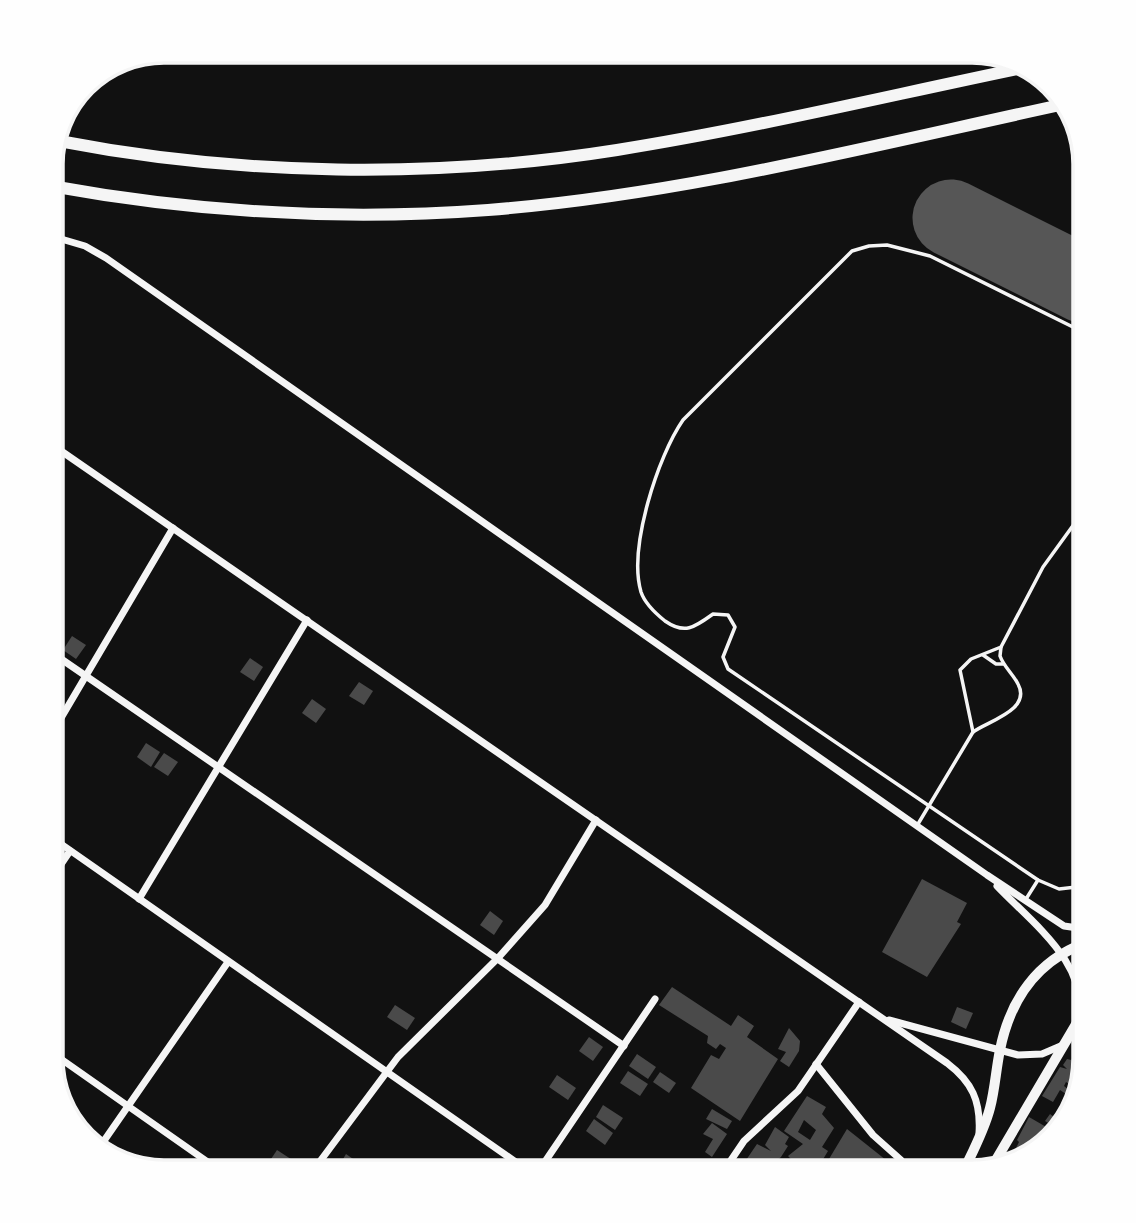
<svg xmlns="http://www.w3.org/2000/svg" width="1136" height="1223" viewBox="0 0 1136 1223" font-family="'Golos Text',sans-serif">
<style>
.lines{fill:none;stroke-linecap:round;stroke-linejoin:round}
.runway{stroke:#565656;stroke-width:77}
.building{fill:#4a4a4a;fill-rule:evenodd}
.service{stroke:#f5f5f5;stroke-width:3.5}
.minor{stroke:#f5f5f5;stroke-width:7}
.primary{stroke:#f5f5f5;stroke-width:10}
.motorway{stroke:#f5f5f5;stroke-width:12}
.rim{fill:none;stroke:#f5f5f5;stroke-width:3.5}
</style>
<rect width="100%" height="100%" fill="#111"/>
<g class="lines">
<polyline class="runway" points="951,218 1085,285"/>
</g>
<g class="building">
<polygon points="72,636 86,645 76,659 63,650"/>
<polygon points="250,658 263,667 254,681 240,672"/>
<polygon points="359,682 373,691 364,705 349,696"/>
<polygon points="312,699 326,709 316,723 302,713"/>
<polygon points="146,743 160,752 151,767 137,757"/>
<polygon points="164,753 178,762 168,776 154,767"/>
<polygon points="922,879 967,903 957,922 961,924 927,977 882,952"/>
<polygon points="490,911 503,921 494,935 480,925"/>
<polygon points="672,987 731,1026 738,1015 754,1026 747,1037 778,1059 740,1121 691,1088 711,1055 719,1059 726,1048 720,1044 716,1049 707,1043 708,1036 659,1005"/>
<polygon points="395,1005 415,1018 407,1030 387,1017"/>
<polygon points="957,1007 973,1013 966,1029 951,1022"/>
<polygon points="789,1028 800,1041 799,1051 789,1067 780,1061 786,1052 778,1049"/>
<polygon points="589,1037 603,1047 593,1061 579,1051"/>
<polygon points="1083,1039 1085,1059 1078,1090 1066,1082 1064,1086 1069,1090 1066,1094 1060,1090 1053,1102 1042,1096 1060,1067 1067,1069 1063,1065 1067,1059 1071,1060"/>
<polygon points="637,1054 656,1067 648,1079 629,1066"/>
<polygon points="628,1071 648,1084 640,1096 620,1083"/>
<polygon points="660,1072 676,1083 669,1093 653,1082"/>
<polygon points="557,1075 576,1088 568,1100 549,1087"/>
<path d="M 807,1096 L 826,1107 L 822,1114 L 834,1128 L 822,1147 L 828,1151 L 819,1166 L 810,1162 L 798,1166 L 788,1156 L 803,1144 L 784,1131 ZM 804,1120 L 816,1130 L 810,1140 L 798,1132 Z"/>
<polygon points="603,1105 623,1118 615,1130 596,1117"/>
<polygon points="712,1109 732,1121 727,1129 706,1119"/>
<polygon points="1050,1114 1062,1123 1057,1129 1045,1121"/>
<polygon points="1029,1117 1048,1128 1043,1134 1046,1135 1044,1139 1036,1136 1032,1143 1041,1149 1031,1145 1035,1151 1021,1155 1014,1152 1019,1142 1017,1140"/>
<polygon points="594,1119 613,1133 605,1145 586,1131"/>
<polygon points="712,1123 727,1134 712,1157 705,1152 713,1139 703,1134"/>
<polygon points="775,1127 789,1137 785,1144 788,1146 781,1157 767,1169 756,1165 764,1172 743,1172 742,1166 757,1144 771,1151 765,1145"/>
<polygon points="847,1129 891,1164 893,1172 848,1172 829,1159"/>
<polygon points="277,1150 297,1163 290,1172 285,1172 269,1162"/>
<polygon points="346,1154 366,1168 363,1172 347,1172 339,1166"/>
<polygon points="566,1162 582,1172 559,1172"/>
</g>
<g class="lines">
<g class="service">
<path d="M 1085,333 L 930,256 L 887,245 L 869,246 L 852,251 L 683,420 C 658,456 628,548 641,592 C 645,604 655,613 665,621 C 685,635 695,627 713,614 L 728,615 L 735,627 L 723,657 L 728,669 L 1038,880 L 1059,889 L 1085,886"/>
<polyline points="983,655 996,664 1003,664"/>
<path d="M 973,732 C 988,721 1032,710 1018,684 C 1013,674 1004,667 1000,656 L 1001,647"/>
<polyline points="918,824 973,732 960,670 971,659 1001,647 1043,567 1085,509"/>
<polyline points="1026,899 1038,880"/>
</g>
<g class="minor">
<polyline points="51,236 85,246 106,258 987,875 1064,926 1085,929"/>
<path d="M 51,444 L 947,1063 C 972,1082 981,1101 979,1133"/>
<polyline points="51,652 624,1046"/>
<polyline points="51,735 173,528"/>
<polyline points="51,837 530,1172"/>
<polyline points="51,879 70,851"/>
<path d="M 997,886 C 1032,923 1095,968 1076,1025 L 1085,1031"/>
<polyline points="139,899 307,620"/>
<polyline points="889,1020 1018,1055 1042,1054 1063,1045"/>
<polyline points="51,1052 222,1172"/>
<polyline points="816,1064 873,1135 901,1160 907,1172"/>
<polyline points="99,1148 228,962"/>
<polyline points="312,1172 398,1057 498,958 545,905 596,820"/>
<polyline points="538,1172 655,999"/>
<polyline points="723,1172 744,1141 798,1091 859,1002"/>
</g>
<g class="primary">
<polyline points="993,1165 1085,1009"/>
<path d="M 963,1172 C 973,1151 984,1131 990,1108 C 995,1089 996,1069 1000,1050 C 1010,1000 1037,961 1085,943"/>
</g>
<g class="motorway">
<path d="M 59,141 C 240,176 434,179 617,150 C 755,128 891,95 1027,67"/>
<path d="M 51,186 C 194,212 342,221 488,210 C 682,195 874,145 1065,104"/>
</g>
</g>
<path d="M0 0H1136V1223H0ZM164 63H972A101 101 0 0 1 1073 164V1059A101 101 0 0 1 972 1160H164A101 101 0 0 1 63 1059V164A101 101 0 0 1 164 63Z" fill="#fefefe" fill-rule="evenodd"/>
<path class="rim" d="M164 63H972A101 101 0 0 1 1073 164V1059A101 101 0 0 1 972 1160H164A101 101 0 0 1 63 1059V164A101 101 0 0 1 164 63Z"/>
</svg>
